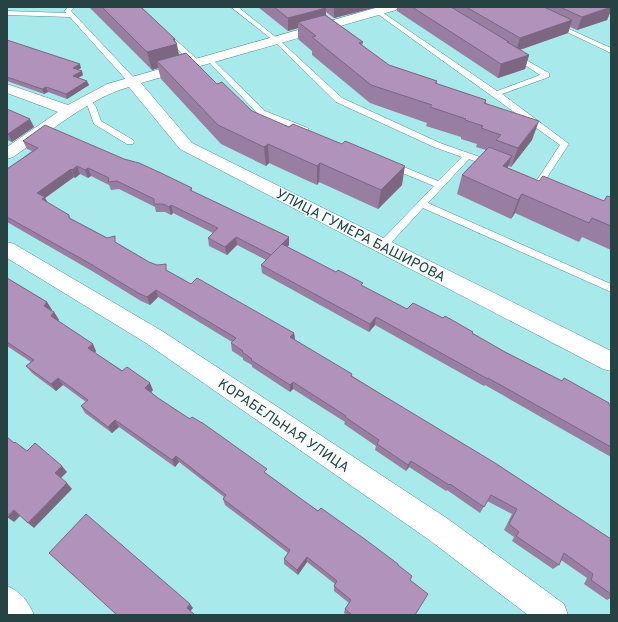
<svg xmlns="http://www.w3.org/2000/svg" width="618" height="622" viewBox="0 0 618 622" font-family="Overpass,sans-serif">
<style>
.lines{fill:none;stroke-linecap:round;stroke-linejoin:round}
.service-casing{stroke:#509193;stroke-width:1}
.minor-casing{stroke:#509193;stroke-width:1}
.service{fill:#fff;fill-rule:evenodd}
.minor{fill:#fff;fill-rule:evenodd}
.wall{fill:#987ea0}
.shaded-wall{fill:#7c6682}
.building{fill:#b192ba;stroke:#7c6682}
.labels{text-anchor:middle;stroke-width:3;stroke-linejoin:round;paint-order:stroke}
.street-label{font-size:14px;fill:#274243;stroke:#f8ffff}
</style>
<rect width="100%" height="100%" fill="#a8eaec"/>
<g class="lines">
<defs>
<g id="service">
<polygon points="68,7 74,7 71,11 135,79 135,83 129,83 70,17 7,15 7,11 66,13 65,11"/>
<polygon points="231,7 238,7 278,39 342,98 440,143 494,162 495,164 491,167 469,159 428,203 611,284 611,292 423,208 387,247 379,247 378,245 379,243 434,186 388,167 387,165 388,163 394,163 438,181 462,157 434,147 336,102 274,41"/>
<polygon points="375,10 379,10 497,91 540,75 513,57 513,55 517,55 549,73 549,77 502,94 569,144 542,185 539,186 535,183 560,145 375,12"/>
<polygon points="554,24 558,24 611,48 611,53 554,26"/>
<polygon points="165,34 169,34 199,61 199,65 193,65 165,36"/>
<polygon points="209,57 211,58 265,111 308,128 308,132 302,132 259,115 207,60 207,58"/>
<polygon points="84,99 90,99 96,107 101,121 133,140 134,142 133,144 127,144 94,124 88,107 83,101"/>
</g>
<g id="minor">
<path d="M 379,7 L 398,7 L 396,10 L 141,83 L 192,143 L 611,351 L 611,371 L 603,369 L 180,149 L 129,87 C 89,98 47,134 13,157 L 7,159 L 7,147 L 58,112 L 7,93 L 7,84 L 68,105 L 107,84 Z"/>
<polygon points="7,242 14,244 162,331 448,519 564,604 568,615 528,615 428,539 146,343 7,258"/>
<path d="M 7,586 C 21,592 28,601 34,615 L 7,615 Z"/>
</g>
</defs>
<use href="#service" class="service-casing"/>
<use href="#minor" class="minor-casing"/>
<use href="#service" class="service"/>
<use href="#minor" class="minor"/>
</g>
<g class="wall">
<polygon points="89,7 141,7 175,42 179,55 217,84 252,111 402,185 378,209 319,182 317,185 269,163 266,166 221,144 161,79 158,68 152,70"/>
<polygon points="258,7 377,7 334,18 326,12 326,15 363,42 362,46 389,65 437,81 437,84 486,100 486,103 532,140 511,167 508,166 508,168 539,181 604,201 611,197 611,250 582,237 579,242 515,213 511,219 457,194 462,175 486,150 476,147 477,144 461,139 461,137 426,126 427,123 370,103 312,55 312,51 298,39 298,28 288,31"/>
<polygon points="397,7 611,7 607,20 577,30 570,27 568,33 520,50 529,55 525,69 498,78 397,11"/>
<polygon points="7,40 81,68 78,70 83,75 78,78 89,85 67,99 48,92 44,94 7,81"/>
<polygon points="7,109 34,127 12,142 7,140"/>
<polygon points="23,141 192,188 192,191 289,237 289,245 287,247 407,309 443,318 473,332 473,334 505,352 611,406 611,457 485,385 484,386 375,325 369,332 262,273 261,265 266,260 237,245 227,255 209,246 208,238 213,233 173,213 171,215 165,212 156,212 155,207 119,189 111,190 109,185 91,176 88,178 80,174 75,178 74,177 45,198 48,203 69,215 70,218 117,243 149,262 168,271 191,284 294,333 295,340 611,539 611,598 607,600 584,584 587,578 561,560 559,565 553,569 512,541 514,537 504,530 512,514 487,501 480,513 447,490 446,491 409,467 406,471 375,450 376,446 344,424 345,422 293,389 290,392 252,367 252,365 243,360 243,358 232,351 231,343 232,342 158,297 150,305 141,301 92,271 7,222 7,169 32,151 27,149"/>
<polygon points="7,278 47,302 52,310 51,311 54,312 59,320 58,321 96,351 95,353 153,390 151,392 158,398 267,474 304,501 398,565 410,580 415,615 347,615 344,613 345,609 349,603 334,591 334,586 335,584 307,562 298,575 284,564 284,559 288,553 225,505 223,499 224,497 179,462 175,467 119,427 112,433 85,413 81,406 86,402 63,385 56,391 32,373 26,366 31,362 7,346"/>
</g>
<g class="shaded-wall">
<polygon points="334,7 377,7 334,18"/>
<polygon points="611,7 611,11 607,20 577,30 582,17"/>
<polygon points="326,8 326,21 298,22 298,28 288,31 288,18"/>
<polygon points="572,20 568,33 516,51 520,38"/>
<polygon points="173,39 175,39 176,44 177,44 180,62 157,61 158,68 152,70 147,52"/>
<polygon points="529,55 525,69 498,78 501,64"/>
<polygon points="80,64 81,68 74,72 73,68"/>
<polygon points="82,71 83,75 75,80 73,76"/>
<polygon points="87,81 89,85 67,99 66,94"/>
<polygon points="46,87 48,92 44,94 42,89"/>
<polygon points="30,119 34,127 12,142 8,134"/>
<polygon points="539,121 532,140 511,167 518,148"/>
<polygon points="268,144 269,163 266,166 264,147"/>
<polygon points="512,156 505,175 503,166"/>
<polygon points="320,163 319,182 317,185 317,166"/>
<polygon points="77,166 80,174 75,178 72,170"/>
<polygon points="405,166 402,185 378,209 381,190"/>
<polygon points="88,168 91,176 88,178 85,170"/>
<polygon points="71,169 74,177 45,198 49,205 42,200 37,193"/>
<polygon points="522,194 515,213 511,219 518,200"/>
<polygon points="171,205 173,213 171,215 169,207"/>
<polygon points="236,237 237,245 227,255 225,247"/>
<polygon points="289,237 289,245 272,263 271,255"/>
<polygon points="156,290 158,297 150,305 147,297"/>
<polygon points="47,302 52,310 48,313 44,306"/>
<polygon points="54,312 59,320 55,323 51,316"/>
<polygon points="376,317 375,325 369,332 370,324"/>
<polygon points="294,333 295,340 290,337"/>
<polygon points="93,344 96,351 92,356 88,348"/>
<polygon points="58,378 63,385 56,391 51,384"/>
<polygon points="293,382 293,389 290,392 290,385"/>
<polygon points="150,383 153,390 148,395 145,388"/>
<polygon points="115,420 119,427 112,433 108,427"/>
<polygon points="176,456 179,462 175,467 172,460"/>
<polygon points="411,461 409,467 406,471 408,465"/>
<polygon points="62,466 67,472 60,479 55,473"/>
<polygon points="67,483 72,489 34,528 28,523"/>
<polygon points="14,510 20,516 14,522 7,517"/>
<polygon points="307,557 307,562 298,575 297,570"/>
<polygon points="190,604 193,608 190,612 187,608"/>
</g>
<g class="building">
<polygon points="102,7 141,7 175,39 173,39 177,44 147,52"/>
<polygon points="274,7 325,7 326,8 288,18"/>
<polygon points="412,7 451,7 509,42 507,42 529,55 501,64"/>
<polygon points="466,7 544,7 572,20 520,38"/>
<polygon points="560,7 611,7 582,17"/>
<polygon points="325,15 363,42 359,43 389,65 437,81 435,83 486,100 484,103 539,121 518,148 496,140 501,135 481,128 483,126 465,120 466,119 430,107 432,105 371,85 312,37 316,36 298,22"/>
<polygon points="7,40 80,64 73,68 82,71 73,76 87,81 66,94 46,87 42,89 7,77"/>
<polygon points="186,53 217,84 222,82 252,111 289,127 293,124 342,144 345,141 405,166 381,190 320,163 317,166 268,144 264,147 218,125 157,61"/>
<polygon points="7,109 30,119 8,134 7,133"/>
<polygon points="45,125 124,159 139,163 161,173 192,188 190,190 289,237 271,255 236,237 225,247 208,238 218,228 171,205 169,207 163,204 154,204 154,199 117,181 108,182 109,178 88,168 85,170 77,166 72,170 71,169 37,193 45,197 42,199 69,215 69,218 107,238 115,236 115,242 149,262 157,265 166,264 166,270 191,284 197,278 294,333 290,337 352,374 351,376 495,463 611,539 611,594 591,580 593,574 564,553 559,565 516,536 519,532 509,524 517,509 491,495 484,507 450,484 449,485 411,461 408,465 377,444 379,440 345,417 346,416 293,382 290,385 251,360 252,359 242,352 243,351 231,343 236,338 156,290 147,297 138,293 89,263 7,217 7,169 38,148 23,141"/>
<polygon points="489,147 512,156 503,166 539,181 543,176 604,201 607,196 611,197 611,226 592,218 589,223 522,194 518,200 462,175"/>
<polygon points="282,244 336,272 338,270 363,283 361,285 407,309 413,303 443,318 445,316 473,332 472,333 505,352 562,381 564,378 609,403 609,405 611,406 611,447 488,378 488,379 376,317 370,324 261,265"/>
<polygon points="7,278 47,302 44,306 54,312 51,316 93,344 88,348 122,371 127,367 150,383 145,388 158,398 190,419 192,417 204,424 267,469 264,472 304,501 318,511 321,508 366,540 398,564 398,565 412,576 410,580 428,594 415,615 352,615 345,609 351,600 334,586 337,581 307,557 297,570 284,559 290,550 223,499 226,495 176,456 172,460 115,420 108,427 81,406 88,400 58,378 51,384 26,366 34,360 7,342"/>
<polygon points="7,437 14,443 15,442 27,451 35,443 62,466 55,473 67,483 28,523 14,510 7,516"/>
<polygon points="86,514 190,604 187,608 195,615 117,615 49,553"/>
</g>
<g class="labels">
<g class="street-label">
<text transform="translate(361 235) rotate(27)" y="5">УЛИЦА ГУМЕРА БАШИРОВА</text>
<text transform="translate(284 425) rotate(34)" y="5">КОРАБЕЛЬНАЯ УЛИЦА</text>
</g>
</g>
<rect width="618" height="622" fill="none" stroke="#274243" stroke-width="16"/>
</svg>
